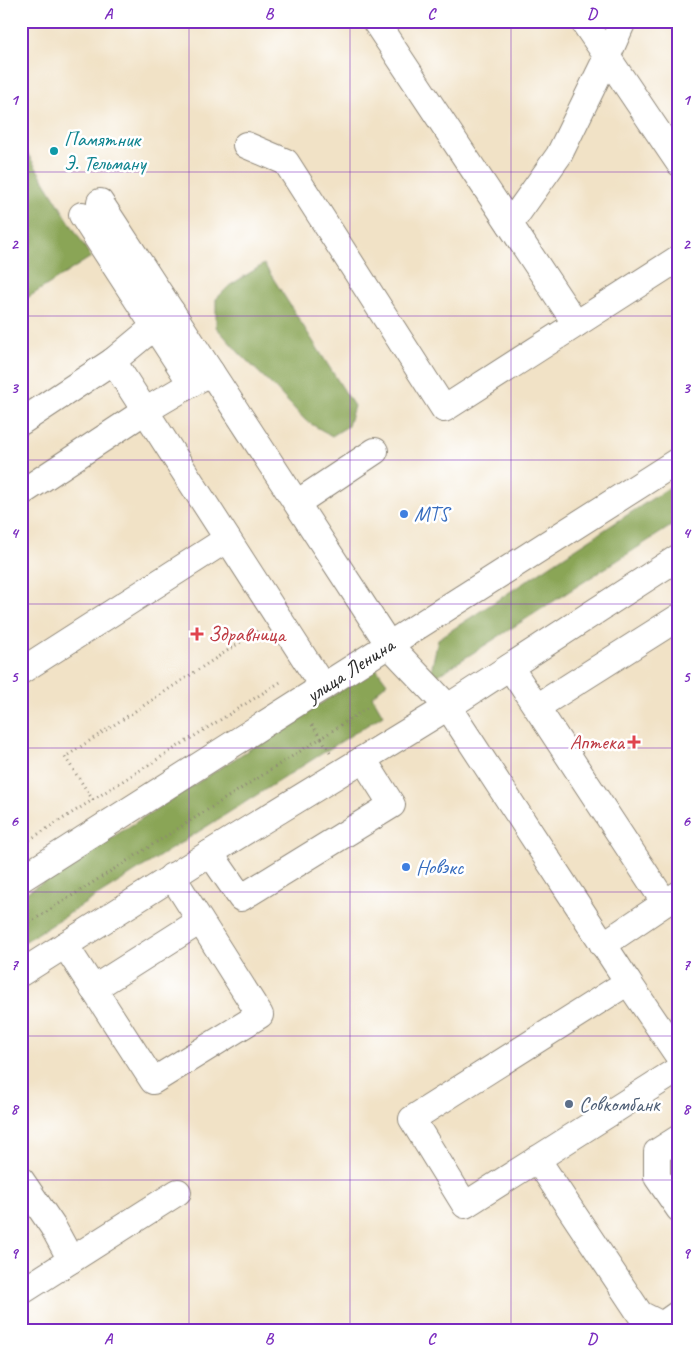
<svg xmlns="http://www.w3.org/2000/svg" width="700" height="1352" viewBox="0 0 700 1352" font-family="Caveat,sans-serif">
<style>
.forest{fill:#8aa557;stroke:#5a6841}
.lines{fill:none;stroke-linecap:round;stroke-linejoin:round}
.minor-casing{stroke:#8e8678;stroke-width:28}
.path{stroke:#8e8678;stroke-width:3;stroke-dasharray:1 4;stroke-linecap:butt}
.minor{stroke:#fff;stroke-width:26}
.grid{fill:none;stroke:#7b2cbf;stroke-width:1;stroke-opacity:0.55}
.culture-dot{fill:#0f9aa8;stroke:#fff;stroke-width:2}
.shop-dot{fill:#3f7fe0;stroke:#fff;stroke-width:2}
.health-dot{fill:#e0444e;stroke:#fff;stroke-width:2}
.service-dot{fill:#5c6f8a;stroke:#fff;stroke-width:2}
.labels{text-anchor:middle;stroke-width:5;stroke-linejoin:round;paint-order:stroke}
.culture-label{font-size:21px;fill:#0d838f;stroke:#fff;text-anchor:start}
.shop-label{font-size:21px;fill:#366cbe;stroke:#fff;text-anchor:start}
.health-label{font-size:21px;fill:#be3a42;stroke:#fff;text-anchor:start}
.street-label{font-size:21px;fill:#2b2b2b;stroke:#fff}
.service-label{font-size:21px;fill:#4e5e75;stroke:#fff;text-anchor:start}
.neatline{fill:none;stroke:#7b2cbf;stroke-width:2}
.grid-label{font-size:16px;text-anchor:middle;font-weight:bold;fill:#7b2cbf}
</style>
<rect width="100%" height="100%" fill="#fff"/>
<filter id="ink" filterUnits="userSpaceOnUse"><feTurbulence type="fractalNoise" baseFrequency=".02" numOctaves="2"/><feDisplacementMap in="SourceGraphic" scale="10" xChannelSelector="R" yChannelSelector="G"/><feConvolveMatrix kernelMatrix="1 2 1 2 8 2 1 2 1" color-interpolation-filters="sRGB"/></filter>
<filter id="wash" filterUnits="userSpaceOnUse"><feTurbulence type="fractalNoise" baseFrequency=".0096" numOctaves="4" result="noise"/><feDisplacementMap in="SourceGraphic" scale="20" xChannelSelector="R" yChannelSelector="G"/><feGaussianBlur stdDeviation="1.12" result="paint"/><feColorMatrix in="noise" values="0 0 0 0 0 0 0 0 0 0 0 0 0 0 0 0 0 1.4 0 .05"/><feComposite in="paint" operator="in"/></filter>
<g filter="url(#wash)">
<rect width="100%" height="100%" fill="#f1e2c6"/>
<g class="forest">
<polygon points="21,143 91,257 21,302"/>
<polygon points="264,264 354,406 348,426 332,436 306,421 276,389 241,355 216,327 216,299 229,286"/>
<polygon points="679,481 679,521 429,681 438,639"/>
<polygon points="376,668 387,683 372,696 383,715 21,944 21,896"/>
</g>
</g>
<g filter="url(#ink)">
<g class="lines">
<defs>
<g id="minor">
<polyline points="375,21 576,324"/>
<polyline points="583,21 679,163"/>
<polyline points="246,145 286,162 444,409 679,258"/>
<polyline points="100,202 389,645 448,707 628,982 412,1119 465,1205 679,1069"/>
<polyline points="82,215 191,383"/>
<polyline points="510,224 559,155 607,57 623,21"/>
<polyline points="172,312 113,361 323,687"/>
<polyline points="21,422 113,361"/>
<polyline points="21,493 145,411 211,372"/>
<polyline points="297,503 375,451"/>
<polyline points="510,667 665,903 679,894"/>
<polyline points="21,671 227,539"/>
<polyline points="537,707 679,617"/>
<polyline points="210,853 241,898 392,805 363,759"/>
<polyline points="21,879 679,460"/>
<polyline points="65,945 153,1081 260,1015 172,876"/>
<polyline points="603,945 665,903"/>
<polyline points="21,973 210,853 448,707 679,557"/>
<polyline points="628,982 679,1057"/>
<polyline points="93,989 200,921"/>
<polyline points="679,1138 657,1152 657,1177 679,1209"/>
<polyline points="537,1159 640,1314 662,1325 679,1313"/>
<polyline points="21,1180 53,1227 71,1260"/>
<polyline points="21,1292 178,1192"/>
</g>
</defs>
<use href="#minor" class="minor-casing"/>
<g class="path">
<polyline points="330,752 321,738 370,706"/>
<polyline points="93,800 65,757 259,630"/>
<polyline points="21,845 282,681"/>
<polyline points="21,928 321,738 310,722"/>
</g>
<use href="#minor" class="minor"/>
</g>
</g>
<path class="grid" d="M 189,21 L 189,1331M 350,21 L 350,1331M 511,21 L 511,1331M 21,172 L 679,172M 21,316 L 679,316M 21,460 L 679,460M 21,604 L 679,604M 21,748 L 679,748M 21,892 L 679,892M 21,1036 L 679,1036M 21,1180 L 679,1180"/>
<circle class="culture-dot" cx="54" cy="151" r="5"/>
<g class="shop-dot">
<circle cx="404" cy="514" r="5"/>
<circle cx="406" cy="867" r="5"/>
</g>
<g class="health-dot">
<path d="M194.5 626.5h5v5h5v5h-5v5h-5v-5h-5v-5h5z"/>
<path d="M631.5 734.5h5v5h5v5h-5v5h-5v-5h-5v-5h5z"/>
</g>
<circle class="service-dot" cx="569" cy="1104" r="5"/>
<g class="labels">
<g class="culture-label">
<text x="64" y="146">Памятник<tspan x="64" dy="24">Э. Тельману</tspan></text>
</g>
<g class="shop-label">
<text x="414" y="521">MTS</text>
<text x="416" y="874">Новэкс</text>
</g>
<g class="health-label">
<text x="208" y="641">Здравница</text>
<text x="624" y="749" text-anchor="end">Аптека</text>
</g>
<g class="street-label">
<text transform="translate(350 670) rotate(-33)" y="7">улица Ленина</text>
</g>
<g class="service-label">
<text x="579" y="1111">Совкомбанк</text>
</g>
</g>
<rect width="700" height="1352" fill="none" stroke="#fff" stroke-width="55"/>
<rect x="28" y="28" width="644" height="1296" class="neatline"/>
<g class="grid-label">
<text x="108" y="19">A</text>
<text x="269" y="19">B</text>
<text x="431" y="19">C</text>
<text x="592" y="19">D</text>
<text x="14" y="105">1</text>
<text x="686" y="105">1</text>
<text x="14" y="249">2</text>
<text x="686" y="249">2</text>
<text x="14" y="393">3</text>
<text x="686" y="393">3</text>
<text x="14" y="538">4</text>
<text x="686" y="538">4</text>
<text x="14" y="682">5</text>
<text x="686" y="682">5</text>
<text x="14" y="826">6</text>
<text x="686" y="826">6</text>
<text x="14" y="970">7</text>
<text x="686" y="970">7</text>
<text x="14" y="1114">8</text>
<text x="686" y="1114">8</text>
<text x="14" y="1258">9</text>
<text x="686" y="1258">9</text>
<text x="108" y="1344">A</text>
<text x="269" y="1344">B</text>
<text x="431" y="1344">C</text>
<text x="592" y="1344">D</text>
</g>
</svg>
